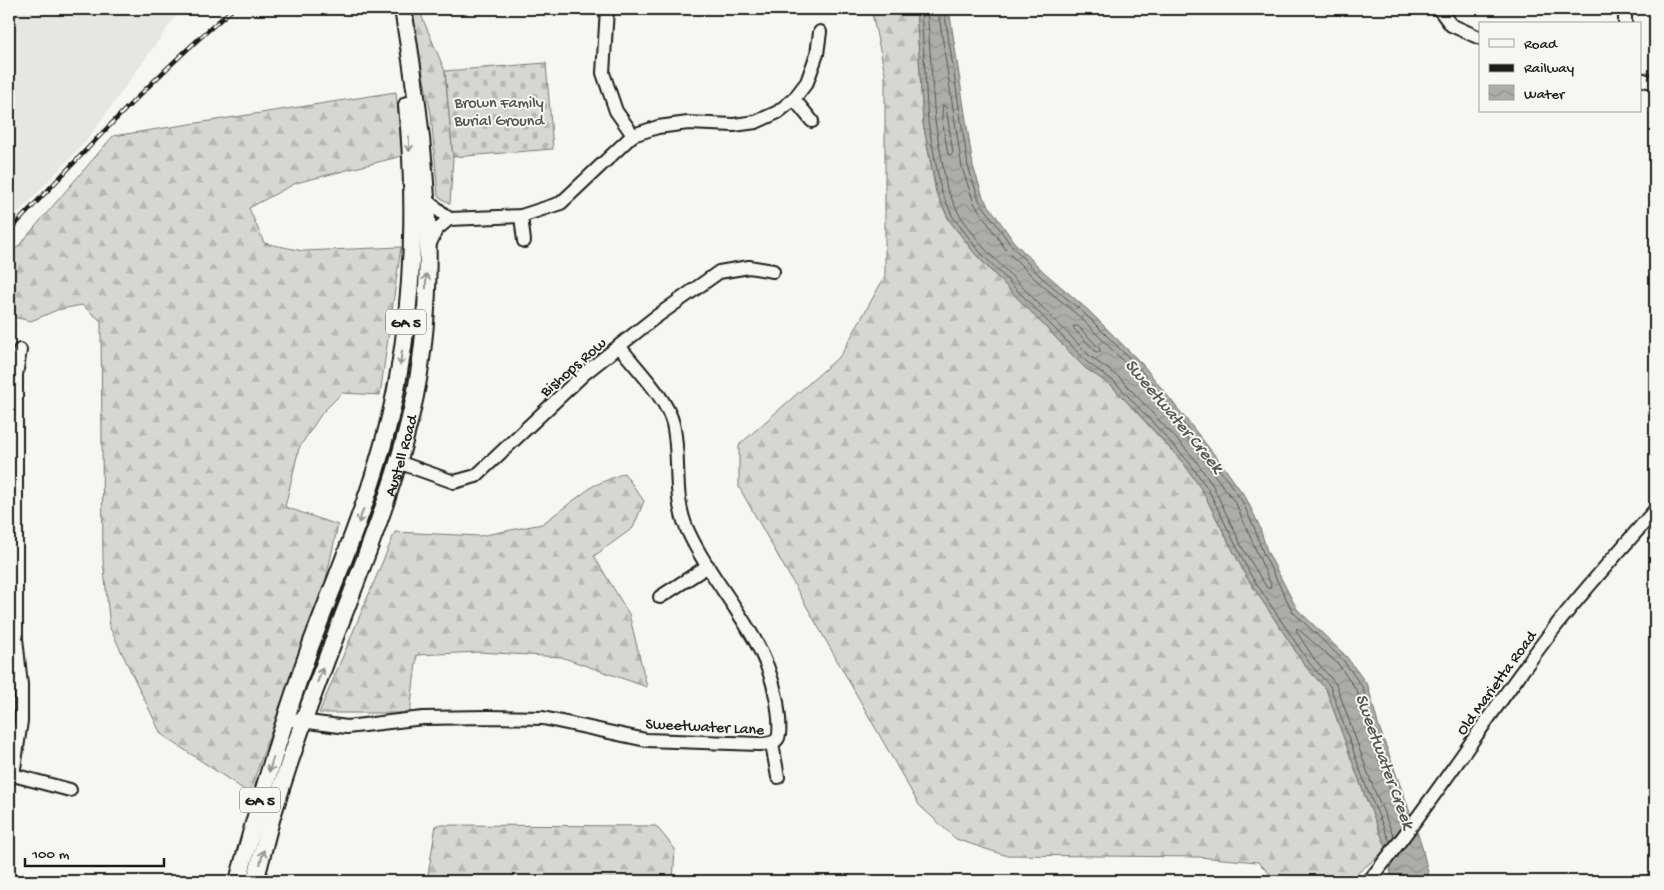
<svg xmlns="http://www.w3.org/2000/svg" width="1664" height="890" viewBox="0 0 1664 890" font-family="'Gochi Hand',sans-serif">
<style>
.built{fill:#e6e6e2}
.forest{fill:url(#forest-firs);stroke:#797977}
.cemetery{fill:url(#cemetery-stones);stroke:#797977}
.water{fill:url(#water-waves);stroke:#727271}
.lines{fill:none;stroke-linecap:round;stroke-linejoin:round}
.shore{stroke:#565654;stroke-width:1}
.minor-casing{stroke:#1c1c1c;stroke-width:16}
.major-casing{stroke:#1c1c1c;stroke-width:20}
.minor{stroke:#f6f6f2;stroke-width:12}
.major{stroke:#f6f6f2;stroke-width:16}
.rail-casing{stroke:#1c1c1c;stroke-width:4.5}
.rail{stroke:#f6f6f2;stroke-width:2.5;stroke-dasharray:8;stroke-linecap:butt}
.oneway{stroke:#949492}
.labels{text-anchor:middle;stroke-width:4;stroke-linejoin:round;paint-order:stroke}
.shield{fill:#f6f6f2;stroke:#5d5d5c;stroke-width:1}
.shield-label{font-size:15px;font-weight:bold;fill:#1c1c1c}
.park-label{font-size:16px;fill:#545453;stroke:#f6f6f2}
.street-label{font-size:16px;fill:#1c1c1c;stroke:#f6f6f2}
.water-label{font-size:18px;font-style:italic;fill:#565654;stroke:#f6f6f2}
</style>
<defs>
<pattern id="forest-firs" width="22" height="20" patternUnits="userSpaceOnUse" patternTransform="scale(1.25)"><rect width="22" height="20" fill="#d6d6d2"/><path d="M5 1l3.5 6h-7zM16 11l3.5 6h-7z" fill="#b7b7b4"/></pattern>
<pattern id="cemetery-stones" width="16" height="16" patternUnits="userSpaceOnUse" patternTransform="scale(1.25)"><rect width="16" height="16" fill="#d6d6d2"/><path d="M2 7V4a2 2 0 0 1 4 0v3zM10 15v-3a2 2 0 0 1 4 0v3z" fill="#b7b7b4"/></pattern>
<pattern id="water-waves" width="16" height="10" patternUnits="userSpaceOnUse" patternTransform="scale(1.25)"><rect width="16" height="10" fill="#acaca9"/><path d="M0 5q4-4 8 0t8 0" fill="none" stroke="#939391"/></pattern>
</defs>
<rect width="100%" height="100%" fill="#f6f6f2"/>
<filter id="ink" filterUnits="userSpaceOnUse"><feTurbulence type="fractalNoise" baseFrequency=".02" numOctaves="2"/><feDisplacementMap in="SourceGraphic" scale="10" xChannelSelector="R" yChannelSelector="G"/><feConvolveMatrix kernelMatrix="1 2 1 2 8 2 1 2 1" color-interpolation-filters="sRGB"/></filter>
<g filter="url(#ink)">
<polygon class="built" points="9,9 181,9 87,140 9,223"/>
<g class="forest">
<polygon points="410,9 422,9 422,17 445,71 453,157 450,204 438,196 431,114"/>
<polygon points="871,9 916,9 923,123 936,193 949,220 975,254 1085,368 1112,386 1185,465 1203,492 1246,576 1306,667 1326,689 1363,791 1387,849 1348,881 1277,881 1258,862 1199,857 1004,855 956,839 919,805 739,487 739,445 841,355 885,276 885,73"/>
<polygon points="396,92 402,156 296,183 249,208 264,243 303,251 401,247 380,395 342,393 322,413 299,448 285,507 338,525 325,583 249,793 161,734 110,628 103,560 101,321 82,305 57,310 31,321 9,316 9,257 113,136"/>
<polygon points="624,473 644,501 633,528 594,556 629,614 647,687 561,657 479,652 417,655 410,713 319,713 395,532 480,536 542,524 593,486"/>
<polygon points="436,825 656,826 675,849 673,881 427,881"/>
</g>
<polygon class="cemetery" points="546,63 553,149 453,157 445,71"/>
<polygon class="water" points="916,9 949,9 973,166 983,197 1014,242 1044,272 1088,310 1143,365 1221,463 1246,498 1259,525 1267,551 1297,609 1346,656 1368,686 1378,724 1421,843 1430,881 1392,881 1387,849 1363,791 1326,689 1306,667 1246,576 1203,492 1185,465 1140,415 1112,386 1085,368 975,254 949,220 937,193 923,123"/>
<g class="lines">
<g class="shore">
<polyline points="921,9 928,122 941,191 953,217 979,251 1088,363 1115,382 1189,462 1208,489 1250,574 1310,664 1330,686 1367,789 1390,842"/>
<polyline points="927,9 935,121 947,189 959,214 983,247 1092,358 1120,378 1194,458 1213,486 1243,549 1267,588 1270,588 1271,585 1236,504 1174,420 1134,372 1081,318 1036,280 1006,250 974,203 962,168 938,9"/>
<polyline points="944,9 968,166 979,200 1011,245 1040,276 1085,314 1139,368 1217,466 1242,501 1254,527 1263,553 1293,612 1343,660 1363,688 1373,726 1407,819"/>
<polygon points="943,105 946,107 953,153 951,155 948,154 942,120"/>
<polygon points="1074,326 1078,326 1100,349 1100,352 1096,352 1074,329"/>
<polyline points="1394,837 1373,787 1336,684 1315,660 1296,631 1297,628 1338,664 1357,691 1367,728 1403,825"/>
</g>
<defs>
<g id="minor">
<polyline points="607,9 603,73 616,111 633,135"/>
<polyline points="1439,9 1451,25 1480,38"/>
<polyline points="1625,9 1625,24"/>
<polyline points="1640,79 1655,83"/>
<polyline points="794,99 812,121"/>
<polyline points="425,198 449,219"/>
<polyline points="521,216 524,241"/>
<polyline points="428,248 436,230 449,219 521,216 561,203 633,135 658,127 688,123 734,125 756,122 778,112 794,99 807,82 817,54 820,32"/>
<polyline points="398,462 454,482 476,476 585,373 653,319 719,272 749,267 773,271"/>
<polyline points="660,597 708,566"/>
<path d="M 285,719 L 347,727 L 423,718 L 488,717 L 543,718 L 646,740 L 759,744 C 781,744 780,738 779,718 C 773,638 718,597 687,529 C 672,495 681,458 673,424 C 667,398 635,367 619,346"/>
<polyline points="772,744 778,777"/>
<polyline points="13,775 70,790"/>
<polyline points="9,777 13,775 21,721 21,685 16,638 16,375 20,350"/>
<path d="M 1369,881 C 1434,801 1489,713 1552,631 C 1584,589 1621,550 1655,510"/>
</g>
<g id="major">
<path d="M 238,881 C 259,803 282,726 309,650 C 342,561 382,473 398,378 C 414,292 416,193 407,105"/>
<path id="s1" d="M 255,881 C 262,857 267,831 275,807 C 290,760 306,712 324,666 C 357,577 396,489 415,396 C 440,269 424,135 403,9"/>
</g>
</defs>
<use href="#minor" class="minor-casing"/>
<use href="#major" class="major-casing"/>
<use href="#minor" class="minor"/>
<use href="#major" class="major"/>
<defs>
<path id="rail" d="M 9,231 C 82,155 152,77 233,9"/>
</defs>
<use href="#rail" class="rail-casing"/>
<use href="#rail" class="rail"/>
</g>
<defs><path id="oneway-shaft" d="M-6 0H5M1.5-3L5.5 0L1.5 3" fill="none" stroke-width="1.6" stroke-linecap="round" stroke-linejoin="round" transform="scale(1.25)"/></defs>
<g class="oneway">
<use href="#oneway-shaft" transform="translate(409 144) rotate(88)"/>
<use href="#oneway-shaft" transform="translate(426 281) rotate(-89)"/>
<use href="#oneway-shaft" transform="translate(401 358) rotate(98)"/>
<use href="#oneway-shaft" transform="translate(361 516) rotate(109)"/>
<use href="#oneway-shaft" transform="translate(320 675) rotate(-70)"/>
<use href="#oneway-shaft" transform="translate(271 765) rotate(107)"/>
<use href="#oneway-shaft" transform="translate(262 857) rotate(-76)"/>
</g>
</g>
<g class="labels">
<g class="shield">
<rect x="386" y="309.5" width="40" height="25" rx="4"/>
<rect x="240" y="787.5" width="40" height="25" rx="4"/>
</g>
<g class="shield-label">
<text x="406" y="327">GA 5</text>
<text x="260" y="805">GA 5</text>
</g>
<g class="park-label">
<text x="499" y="107">Brown Family<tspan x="499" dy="18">Burial Ground</tspan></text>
</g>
<g class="street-label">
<text transform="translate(572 366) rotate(-41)" y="6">Bishops Row</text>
<text dy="6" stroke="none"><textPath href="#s1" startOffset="450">Austell Road</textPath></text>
<text transform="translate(1495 682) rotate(-54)" y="6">Old Marietta Road</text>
<text transform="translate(705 725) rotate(3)" y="6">Sweetwater Lane</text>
</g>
<g class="water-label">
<text transform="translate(1175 415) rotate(50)" y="6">Sweetwater Creek</text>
<text transform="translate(1386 761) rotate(70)" y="6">Sweetwater Creek</text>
</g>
</g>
<rect width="1664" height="890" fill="none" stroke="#f6f6f2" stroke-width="30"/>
<rect x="15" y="15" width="1634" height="860" fill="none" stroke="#1c1c1c" stroke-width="2" filter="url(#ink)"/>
<rect x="1479" y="22" width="162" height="90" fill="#f6f6f2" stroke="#9f9f9c"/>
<rect x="1489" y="39" width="25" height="8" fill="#f6f6f2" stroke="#9f9f9c"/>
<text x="1524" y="48" font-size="15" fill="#1c1c1c">Road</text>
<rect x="1489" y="64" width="25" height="8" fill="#1c1c1c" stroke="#9f9f9c"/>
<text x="1524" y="72" font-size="15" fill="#1c1c1c">Railway</text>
<rect x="1489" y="85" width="25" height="15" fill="url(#water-waves)" stroke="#9f9f9c"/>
<text x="1524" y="98" font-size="15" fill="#1c1c1c">Water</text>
<path d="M25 858v8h139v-8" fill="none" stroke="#1c1c1c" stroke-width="2.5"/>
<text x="32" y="858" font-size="15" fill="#1c1c1c" stroke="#f6f6f2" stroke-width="4" paint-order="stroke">100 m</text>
</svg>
